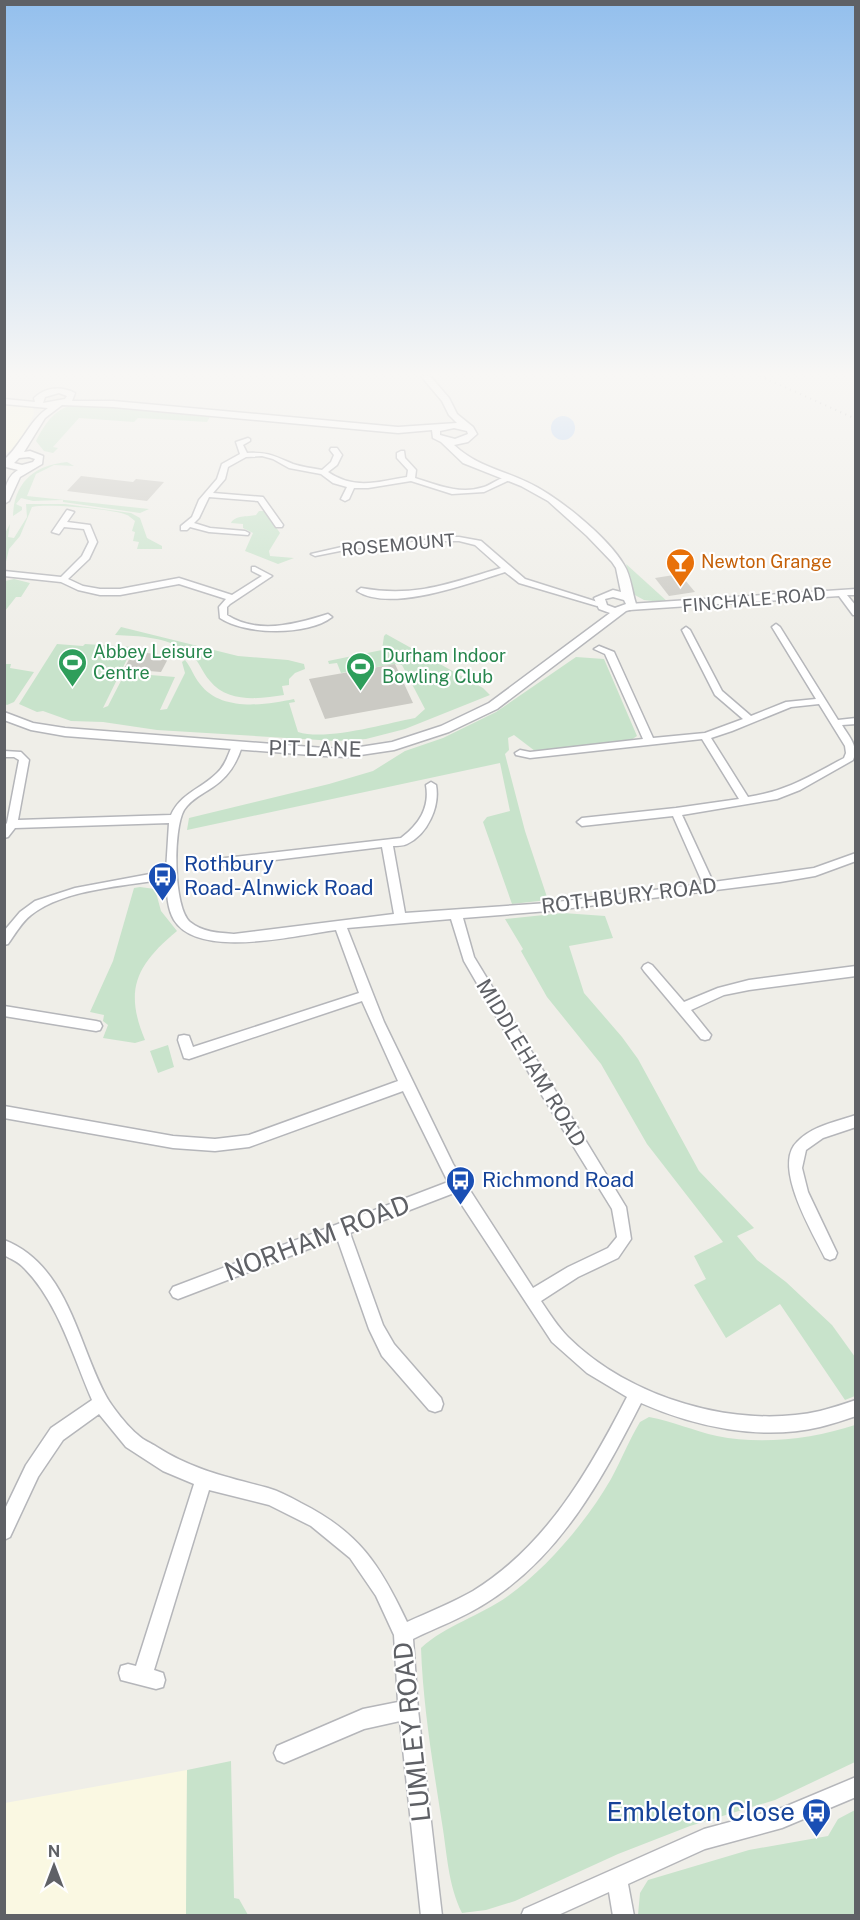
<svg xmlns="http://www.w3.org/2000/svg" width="860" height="1920" viewBox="0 0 860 1920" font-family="'Public Sans',sans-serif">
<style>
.commercial{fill:#faf8e2}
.green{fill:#c8e3cb}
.water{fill:#b3d0f5}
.building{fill:#cbcac4}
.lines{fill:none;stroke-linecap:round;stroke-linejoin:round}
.minor-casing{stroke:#b5b6ba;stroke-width:3}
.tertiary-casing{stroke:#b5b6ba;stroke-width:3}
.minor{fill:#fff;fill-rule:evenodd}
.tertiary{fill:#fff;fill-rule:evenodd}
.rail{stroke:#b5b5b6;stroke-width:2;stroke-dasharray:1 4.5;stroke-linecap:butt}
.labels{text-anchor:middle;stroke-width:4.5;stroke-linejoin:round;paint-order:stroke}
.far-street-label{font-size:18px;fill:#5f6166;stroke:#fff}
.far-food-label{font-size:18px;fill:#c56008;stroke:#fff;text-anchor:start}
.far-leisure-label{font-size:18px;fill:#27864d;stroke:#fff;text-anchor:start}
.street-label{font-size:21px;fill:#5f6166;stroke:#fff}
.transit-label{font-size:21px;fill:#164399;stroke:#fff;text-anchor:start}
.near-street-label{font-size:26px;fill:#5f6166;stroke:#fff}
.near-transit-label{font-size:26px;fill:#164399;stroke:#fff;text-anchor:end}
</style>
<rect width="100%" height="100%" fill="#efeee8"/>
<g class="commercial">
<polygon points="5,404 28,406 33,408 34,414 17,447 5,454"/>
<polygon points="187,1770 186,1915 5,1915 5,1803"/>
</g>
<g class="green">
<path d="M 77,404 L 211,415 L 207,422 L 138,418 L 134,422 L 79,418 L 53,447 L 58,448 L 53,453 L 44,451 L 36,441 C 46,422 55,408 77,404 Z"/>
<path d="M 67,462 L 74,466 L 54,465 L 36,474 L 27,496 L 149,509 L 140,513 L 63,502 L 63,500 L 33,501 L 21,498 L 16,504 L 22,507 L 22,510 L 13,516 C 14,482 35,465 67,462 Z"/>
<path d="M 26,504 L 65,504 L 131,513 L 140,518 L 147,538 L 162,546 L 162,549 L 137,549 L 139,542 L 133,541 L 135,532 L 132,531 L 135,521 C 134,520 128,515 127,515 C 114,509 45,503 32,507 L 20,536 L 9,549 L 5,566 L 5,533 L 10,524 L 8,537 L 14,538 L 27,517 Z"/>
<path d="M 259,511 L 265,511 L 280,533 L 269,551 L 270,556 L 294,558 L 278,564 L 245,551 L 253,533 L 243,528 L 243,524 L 231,523 C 235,515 247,517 256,515 Z"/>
<polygon points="626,564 669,603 644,600 633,594"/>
<polygon points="14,579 30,583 21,597 16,597 5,611 5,581"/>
<path d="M 121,627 L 238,656 L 288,660 L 304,664 L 305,669 L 295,673 L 289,679 L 289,685 L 282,686 L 284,695 C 260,699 227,703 210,681 C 201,671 199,659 187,651 C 165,637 140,636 115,635 Z"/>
<path d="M 386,634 L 483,688 L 490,695 L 405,729 L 366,739 L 336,741 L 157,730 L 103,722 L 71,721 L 43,711 L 37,712 L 19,704 L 57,644 L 83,646 L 85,644 L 133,647 L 103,708 L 108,706 L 125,673 L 175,677 L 160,710 L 167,709 L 185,673 L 182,662 L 185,660 C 191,667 194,677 200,684 C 221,712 265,705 294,699 L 295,702 L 289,703 L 298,732 C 326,741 384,724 415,718 L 425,709 L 402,665 L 395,664 L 341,673 L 337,663 L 329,664 L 328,661 L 382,650 L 384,636 Z"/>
<polygon points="576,657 604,659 637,736 631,740 535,751 514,735 508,738 509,750 505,754 507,762 525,831 548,900 512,904 483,822 487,817 510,811 500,763 187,830 189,818 329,784 373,771 405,751 443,738 496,712"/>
<polygon points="5,664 11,664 10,668 34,672 14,702 7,705 5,704"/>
<path d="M 140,887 L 155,889 L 161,911 L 177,931 C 136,965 124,990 145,1040 L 135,1043 L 103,1038 L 108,1025 L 103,1021 L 104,1015 L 90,1012 L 113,961 L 134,888 Z"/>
<polygon points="563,913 605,916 613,938 569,946 584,993 622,1037 638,1059 699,1171 754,1228 737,1236 757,1260 786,1282 832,1325 855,1357 855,1396 845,1400 780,1304 726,1338 694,1285 706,1279 694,1256 723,1242 647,1144 601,1064 547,997 521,951 523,949 505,919"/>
<polygon points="168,1045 174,1067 158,1073 150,1051"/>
<path d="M 649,1417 C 672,1421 694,1431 717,1436 C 761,1445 813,1439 855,1425 L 855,1762 L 775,1800 L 690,1826 L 618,1854 L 515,1901 L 486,1910 L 462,1913 C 448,1885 447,1853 442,1823 C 433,1765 423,1706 421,1648 C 446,1625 480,1616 508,1596 C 546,1569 587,1521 611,1479 C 621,1461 629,1440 640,1422 Z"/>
<polygon points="231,1761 234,1898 239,1899 248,1915 186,1915 187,1770"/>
<polygon points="855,1810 855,1915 638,1915 640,1893 648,1880 749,1850 828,1836 838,1819"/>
</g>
<circle class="water" cx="563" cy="428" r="12"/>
<g class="building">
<polygon points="81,476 133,482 136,479 164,482 147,501 67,491"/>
<polygon points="680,574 695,592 669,596 655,578"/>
<polygon points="133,652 159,654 170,655 161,672 124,669"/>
<polygon points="395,664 413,703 325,719 309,679"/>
</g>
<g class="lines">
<defs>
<g id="minor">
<path d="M 248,438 L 250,439 L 250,441 L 243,445 L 247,453 C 268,452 274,456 293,464 C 302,467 312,468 322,470 L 331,462 L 334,455 L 330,450 L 331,448 L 337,448 L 342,455 L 337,465 L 328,472 C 355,490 377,482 407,477 L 408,470 L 397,458 L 397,453 L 401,451 L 404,451 L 405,458 L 416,470 L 415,478 C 437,485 460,495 484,487 C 493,484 505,473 514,478 L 484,492 L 452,494 L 411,481 L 368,488 L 354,488 L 349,499 L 345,501 L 341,499 L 347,487 L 333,483 L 321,474 L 289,468 L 273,459 L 262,456 L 246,457 L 228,467 L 225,479 L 213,493 L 263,497 L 283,525 L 282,527 L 276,527 L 258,501 L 209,497 L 199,518 L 194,523 L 210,528 L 245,531 L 249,533 L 248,535 L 209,532 L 190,527 L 187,530 L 181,530 L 181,526 L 192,517 L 199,500 L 217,479 L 222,464 L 240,454 L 236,442 Z"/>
<path d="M 67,510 L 74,512 L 67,522 L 90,525 L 97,542 L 89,559 L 68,579 L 83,586 L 100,589 L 120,589 L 179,578 L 232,595 L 262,576 L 252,571 L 252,567 L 255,567 L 272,576 L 230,604 L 227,607 L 227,615 C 258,635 296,624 328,614 L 332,617 C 308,636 245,635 220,618 L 219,607 L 226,599 L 179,584 L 120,595 L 100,595 L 78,590 L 61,582 L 4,576 L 4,571 L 61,577 L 82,556 L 89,542 L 84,529 L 64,527 L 59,534 L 52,532 Z"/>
<path d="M 442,537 L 459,537 L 481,541 L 525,579 L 604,604 L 597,606 L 519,583 L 505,572 C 470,583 390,613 357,591 L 361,588 C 415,598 451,583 501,568 L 475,545 L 459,541 L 442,541 L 401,548 L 355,548 L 315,556 L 311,554 L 355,544 L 401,544 Z"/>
<polygon points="856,589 856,595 847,595 856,606 856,615 853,615 839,596 629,610 625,607 629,604"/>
<path d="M 776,624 L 780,627 L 838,720 L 856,718 L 856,724 L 842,725 C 849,737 859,746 853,760 L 800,790 L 777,799 L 682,815 L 713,882 L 814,868 L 856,853 L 856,861 L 815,876 L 780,882 L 548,911 L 463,918 L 474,957 L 626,1207 L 631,1239 L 618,1258 L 578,1277 L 541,1301 C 549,1313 558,1327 568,1337 C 629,1398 737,1430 820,1411 C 832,1408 844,1404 856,1400 L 856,1416 C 844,1420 832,1424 820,1427 C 761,1441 695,1427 641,1403 C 602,1479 561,1556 486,1603 C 463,1618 437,1627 413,1639 L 418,1710 L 442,1916 L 421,1916 L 400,1721 L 364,1729 L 284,1763 L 277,1760 L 274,1753 L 277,1746 L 363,1709 L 398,1702 L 394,1635 L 376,1596 L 350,1558 L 311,1526 L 269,1505 L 209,1490 L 154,1670 L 163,1673 L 165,1680 L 163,1687 L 156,1689 L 121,1680 L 119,1673 L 121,1666 L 128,1664 L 136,1666 L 194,1484 L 163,1471 L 126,1447 L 99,1414 L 63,1440 L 38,1477 L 10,1537 L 4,1540 L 4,1511 L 26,1465 L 51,1428 L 92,1400 C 73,1356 58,1302 24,1268 C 19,1262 11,1259 4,1255 L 4,1240 C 68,1265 77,1342 106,1396 C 112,1407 128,1427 138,1435 C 143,1440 151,1443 157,1447 C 193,1470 227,1477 268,1488 C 279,1491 290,1497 301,1503 C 359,1532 380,1565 407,1622 C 429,1612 452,1603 473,1591 C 546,1546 589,1471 627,1397 L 587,1373 L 552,1342 L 454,1193 L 350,1233 L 383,1325 L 394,1344 L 441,1398 L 443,1404 L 441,1410 L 435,1412 L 429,1410 L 382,1356 L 369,1329 L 337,1238 L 178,1299 L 173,1297 L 170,1292 L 173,1287 L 448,1182 L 403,1091 L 249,1147 L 215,1151 L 173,1148 L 4,1118 L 4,1106 L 173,1136 L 215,1139 L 249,1135 L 398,1081 L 362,1001 L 189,1059 L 184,1058 L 178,1040 L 179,1036 L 184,1035 L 189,1036 L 193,1047 L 359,993 L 336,930 C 297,935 199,960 174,920 C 167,908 167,893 166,879 C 125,886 64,889 31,915 C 22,922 15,934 8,944 L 4,945 L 4,931 L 20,912 L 35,901 L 75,888 L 166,871 L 169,823 L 15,828 L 8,837 L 4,838 L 4,826 L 7,823 L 19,760 L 14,757 L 4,757 L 4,751 L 21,752 L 29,760 L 18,820 L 171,815 C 181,793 201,789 217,773 C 226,765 228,754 233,744 L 241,744 L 242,746 C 237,763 228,777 213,787 C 203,794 191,799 184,810 C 173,829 173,907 190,922 C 202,932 219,933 234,934 L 394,914 L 382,847 L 216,867 L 210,863 L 216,859 L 401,838 C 419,824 430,808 426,785 L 431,782 L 436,785 C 440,806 428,834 407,844 C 403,846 397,846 393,846 L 405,913 L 548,903 L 703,884 L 673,816 L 582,826 L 577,822 L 582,818 L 676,808 L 739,799 L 702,739 L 530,758 L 516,755 L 515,753 L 520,750 L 530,752 L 643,739 L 605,654 L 594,649 L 599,646 L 614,652 L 653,738 L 705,733 L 743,719 L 715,695 L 682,630 L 686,627 L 690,630 L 722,691 L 751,716 L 786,702 L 816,699 L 772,627 ZM 819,704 L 845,746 L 846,753 L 844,758 C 810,776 787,791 748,797 L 711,738 L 732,731 L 791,707 ZM 451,919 L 464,961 L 543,1097 L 612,1209 L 617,1237 L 608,1248 L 568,1267 L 533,1288 L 453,1164 L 384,1022 L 347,928 Z"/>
<polygon points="648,963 652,965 684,1002 718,988 749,980 856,966 856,976 749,990 724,995 691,1010 711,1035 709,1039 705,1040 701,1039 644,971 642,968 644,965"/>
<polygon points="4,1006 96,1021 100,1022 102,1026 100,1030 96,1031 4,1016"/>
<path d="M 856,1115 L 856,1127 L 823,1138 L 806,1150 L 802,1168 L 808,1192 L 837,1253 L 835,1258 L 830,1260 L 825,1258 C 813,1233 772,1166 797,1142 C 812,1126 835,1122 856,1115 Z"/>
<polygon points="856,1777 856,1797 782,1828 705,1849 628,1884 634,1916 613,1916 609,1892 556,1916 521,1916 524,1909 704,1829 782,1808"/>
</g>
<path id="tertiary" d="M 421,376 L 430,376 L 449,398 L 457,414 L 473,427 L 477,434 L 468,442 L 454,445 C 477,466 499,469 527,482 C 556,495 608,537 624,565 C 631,576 632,592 636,604 L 633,609 L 626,611 L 497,709 L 449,732 L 394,750 L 347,757 L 324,756 L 65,736 L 31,730 L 4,720 L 4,712 L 33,723 L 65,728 L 324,748 L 347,749 L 392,742 L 441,726 L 489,703 L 610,613 L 599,609 L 594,598 L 613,590 L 621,592 L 616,568 L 612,562 L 587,536 L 548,501 L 521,486 L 463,463 L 441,442 L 433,438 L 432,430 L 398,433 L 113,407 L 62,405 L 45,418 L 24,452 L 30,451 L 43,456 L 42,464 L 20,477 L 9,501 L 4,504 C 4,491 6,477 18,470 L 6,467 L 4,460 C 21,445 30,420 48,408 L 4,404 L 4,399 L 35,402 L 34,398 C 46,387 61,386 75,393 L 72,401 L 113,401 L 398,427 L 457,423 L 449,415 L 442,401 ZM 59,393 L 67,396 L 65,399 L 43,403 L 45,397 ZM 454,428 L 467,431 L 468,434 L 455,439 L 440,435 L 440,431 ZM 29,457 L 35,459 L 33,462 L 22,465 L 14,463 L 19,458 ZM 613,597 L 624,600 L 626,604 L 615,608 L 607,605 L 605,599 Z"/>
</defs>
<use href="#minor" class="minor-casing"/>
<use href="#tertiary" class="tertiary-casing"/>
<use href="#minor" class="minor"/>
<use href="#tertiary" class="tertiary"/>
<polyline class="rail" points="760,376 856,419"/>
</g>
<linearGradient id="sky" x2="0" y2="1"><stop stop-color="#93bfed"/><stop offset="0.58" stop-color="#f8f7f5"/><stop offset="1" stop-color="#f8f7f5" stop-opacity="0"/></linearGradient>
<rect width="860" height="645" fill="url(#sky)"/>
<defs>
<symbol id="bar-pin" viewBox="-11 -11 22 30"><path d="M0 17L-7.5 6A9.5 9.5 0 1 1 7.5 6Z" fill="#e8710a" stroke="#fff"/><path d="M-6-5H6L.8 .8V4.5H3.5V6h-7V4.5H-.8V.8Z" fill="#fff"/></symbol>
<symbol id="stadium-pin" viewBox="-11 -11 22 30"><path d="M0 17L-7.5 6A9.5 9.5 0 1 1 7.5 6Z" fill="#2e9e5b" stroke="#fff"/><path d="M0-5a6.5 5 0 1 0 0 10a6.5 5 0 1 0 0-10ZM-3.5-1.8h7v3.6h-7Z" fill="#fff"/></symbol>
<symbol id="bus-pin" viewBox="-11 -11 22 30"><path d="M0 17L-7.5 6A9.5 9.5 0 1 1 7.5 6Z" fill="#1a4fb4" stroke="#fff"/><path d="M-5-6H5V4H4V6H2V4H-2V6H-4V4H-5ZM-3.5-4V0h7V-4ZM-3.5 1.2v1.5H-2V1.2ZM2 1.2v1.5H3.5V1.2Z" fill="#fff"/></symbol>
</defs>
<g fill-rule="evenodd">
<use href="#bar-pin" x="664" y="546" width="33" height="45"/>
<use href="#stadium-pin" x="56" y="646" width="33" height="45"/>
<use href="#stadium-pin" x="344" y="650" width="33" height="45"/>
<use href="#bus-pin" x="146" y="860" width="33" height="45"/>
<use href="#bus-pin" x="444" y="1164" width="33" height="45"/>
<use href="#bus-pin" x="800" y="1796" width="33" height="45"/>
</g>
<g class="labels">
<g class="far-street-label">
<text transform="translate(398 545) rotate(-5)" y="6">ROSEMOUNT</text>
<text transform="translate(754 600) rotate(-5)" y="6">FINCHALE ROAD</text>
</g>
<g class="far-food-label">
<text x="701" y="568">Newton Grange</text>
</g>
<g class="far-leisure-label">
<text x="93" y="658">Abbey Leisure<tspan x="93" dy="21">Centre</tspan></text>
<text x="382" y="662">Durham Indoor<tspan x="382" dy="21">Bowling Club</tspan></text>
</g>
<g class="street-label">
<text transform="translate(315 749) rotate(1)" y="7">PIT LANE</text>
<text transform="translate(629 896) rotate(-7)" y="7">ROTHBURY ROAD</text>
<text transform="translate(531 1063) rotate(59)" y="7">MIDDLEHAM ROAD</text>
</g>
<g class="transit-label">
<text x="184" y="871">Rothbury<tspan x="184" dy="24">Road-Alnwick Road</tspan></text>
<text x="482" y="1187">Richmond Road</text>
</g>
<g class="near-street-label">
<text transform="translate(317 1238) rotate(-21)" y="9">NORHAM ROAD</text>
<text transform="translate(412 1732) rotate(-96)" y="9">LUMLEY ROAD</text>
</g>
<g class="near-transit-label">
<text x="795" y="1821">Embleton Close</text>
</g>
</g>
<rect width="860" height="1920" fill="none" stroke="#5f6166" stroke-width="12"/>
<g transform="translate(54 1866)" stroke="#ffffff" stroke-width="4.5" paint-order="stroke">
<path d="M0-4.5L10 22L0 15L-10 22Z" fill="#5f6166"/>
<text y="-9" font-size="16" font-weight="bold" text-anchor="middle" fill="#5f6166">N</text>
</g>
</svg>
